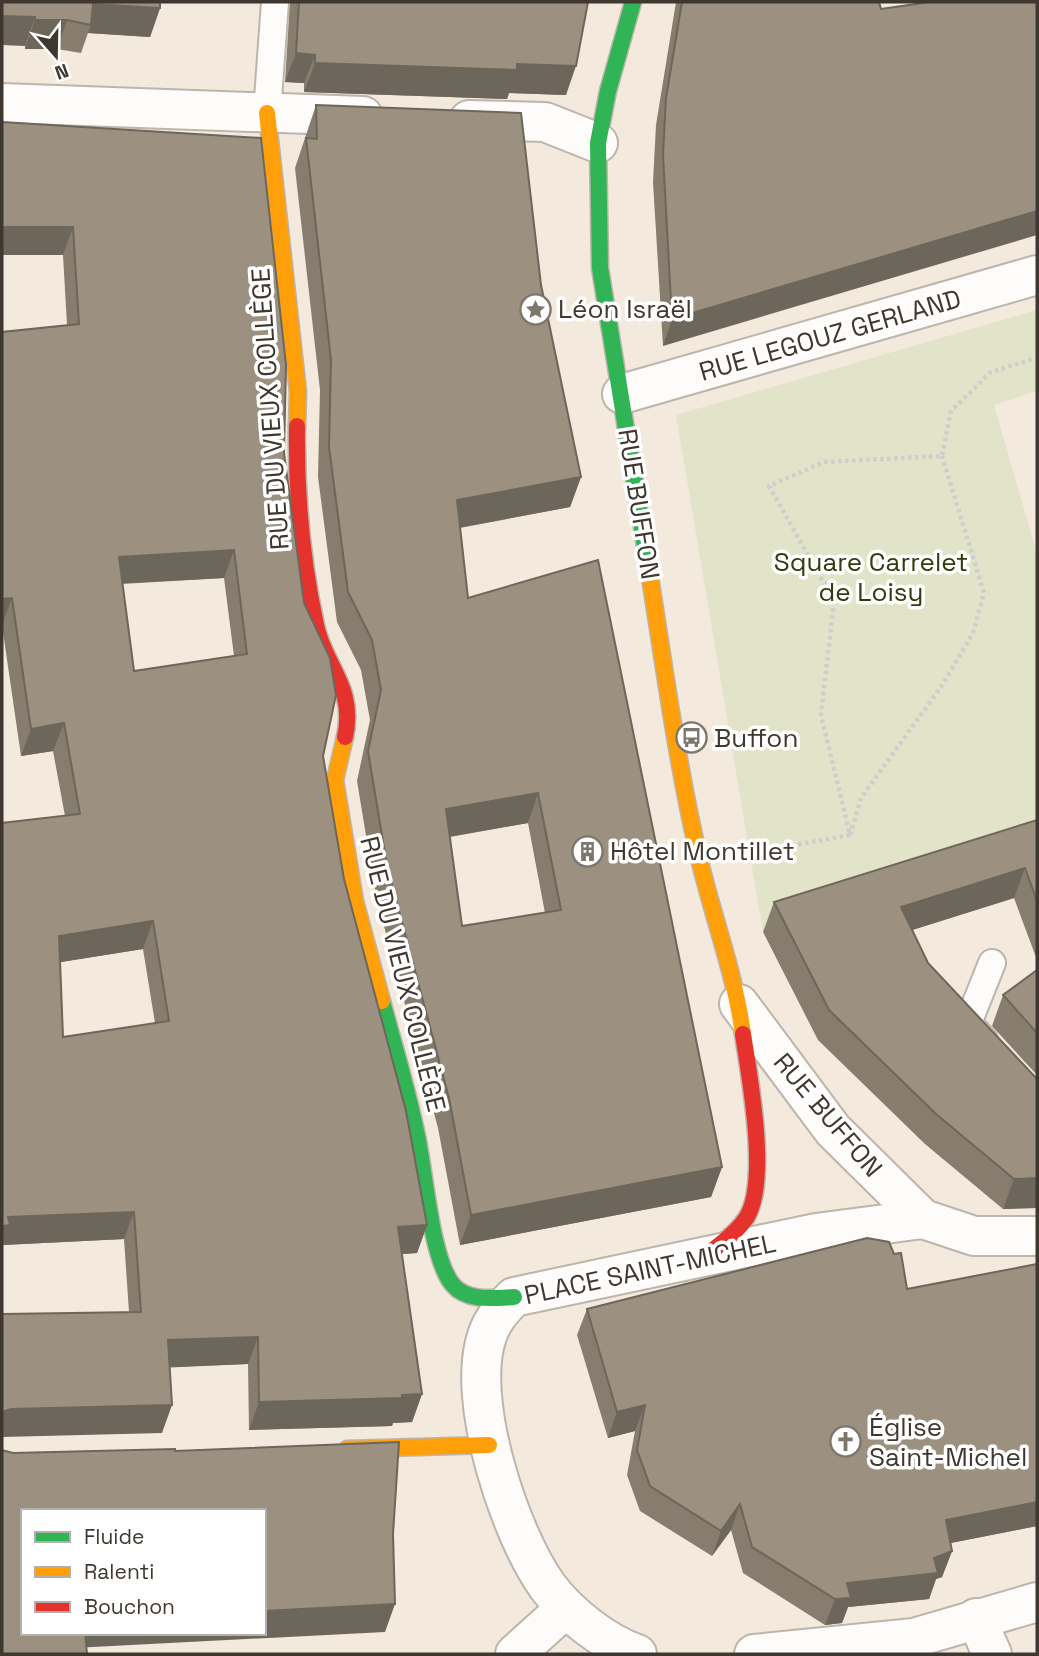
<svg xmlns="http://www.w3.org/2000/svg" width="1039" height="1656" viewBox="0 0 1039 1656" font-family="'Space Grotesk',sans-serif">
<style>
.green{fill:#e1e4c8}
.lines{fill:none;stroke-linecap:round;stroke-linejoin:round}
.lane-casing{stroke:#bdb5ac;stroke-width:30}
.street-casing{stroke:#bdb5ac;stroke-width:42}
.fast-casing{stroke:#bdb5ac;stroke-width:19}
.slow-casing{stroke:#bdb5ac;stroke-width:19}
.jam-casing{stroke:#bdb5ac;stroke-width:19}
.path{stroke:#d1cdca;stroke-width:4.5;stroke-dasharray:3.5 3.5;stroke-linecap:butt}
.lane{stroke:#fdfcfa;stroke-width:26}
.street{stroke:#fdfcfa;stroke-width:38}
.fast{stroke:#30b455;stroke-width:16}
.slow{stroke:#ff9f0a;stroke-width:16}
.jam{stroke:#e5322d;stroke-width:16}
.wall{fill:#867d6e;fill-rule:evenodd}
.shaded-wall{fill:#6d665a}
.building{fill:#9c9180;stroke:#6d665a;stroke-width:2;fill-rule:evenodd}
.labels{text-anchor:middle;stroke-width:7;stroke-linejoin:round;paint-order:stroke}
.poi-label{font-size:26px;fill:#3e3830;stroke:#fff;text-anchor:start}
.street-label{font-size:26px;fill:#3e3830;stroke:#fff}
.park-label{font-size:26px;fill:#303c0c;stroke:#fff}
</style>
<rect width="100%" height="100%" fill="#f3e9dd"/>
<polygon class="green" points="1037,310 1037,391 994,405 1037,554 1037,847 763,932 676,415"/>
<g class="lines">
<defs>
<g id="lane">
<polyline points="267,113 275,2"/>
<polyline points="984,1040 968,1023 992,963"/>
</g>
<g id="street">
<polyline points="2,103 363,116"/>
<polyline points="469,120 545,122 598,143"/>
<polyline points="622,394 1037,275"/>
<polyline points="739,1004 833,1130 923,1219"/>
<polyline points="976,1618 992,1654"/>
<polyline points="515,1654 566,1608"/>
<path d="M 637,1654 C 605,1643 569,1615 548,1587 C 510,1535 465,1399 487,1336 C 492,1320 502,1309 514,1297 L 816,1233 L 923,1219 L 974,1236 L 1037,1236"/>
<polyline points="754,1654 914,1638 1037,1602"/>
</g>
<g id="fast">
<polyline points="633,2 608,91 598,143 600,268 650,577"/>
<path d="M 382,1001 C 394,1046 408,1091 417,1136 C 425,1171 431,1260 453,1285 C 467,1302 495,1298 514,1297"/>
</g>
<g id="slow">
<polyline points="267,113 298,392 297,426"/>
<path d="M 650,577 C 665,672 678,769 700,862 C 714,920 735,975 743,1034"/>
<polyline points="345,737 335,780 355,901 382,1001"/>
<polyline points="347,1449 489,1445"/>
</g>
<g id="jam">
<path d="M 297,426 C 296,492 302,561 316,625 C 324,666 356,686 345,737"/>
<path d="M 708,1254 C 720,1244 735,1234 744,1221 C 771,1188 749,1075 743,1034"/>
</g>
</defs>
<use href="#lane" class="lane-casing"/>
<use href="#street" class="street-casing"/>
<use href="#fast" class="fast-casing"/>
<use href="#slow" class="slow-casing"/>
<use href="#jam" class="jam-casing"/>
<g class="path">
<polyline points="850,835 861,798 941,687 973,633 984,593 942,456"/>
<polyline points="750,853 850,835 821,715 834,601 769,486 824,462 942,456 951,411 991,372 1037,358"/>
</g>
<use href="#lane" class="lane"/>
<use href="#street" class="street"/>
<use href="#fast" class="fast"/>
<use href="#slow" class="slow"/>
<use href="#jam" class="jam"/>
</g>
<g class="wall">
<polygon points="2,2 160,8 150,37 88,33 81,53 57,49 25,49 25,46"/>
<polygon points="290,2 588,2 566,95 509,93 507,99 304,92 304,83 285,82"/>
<polygon points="676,2 879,2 663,346 653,182 656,125"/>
<path d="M 316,105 L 541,285 L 581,477 L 570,507 L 460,528 L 468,598 L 722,1167 L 711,1197 L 460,1245 L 438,1128 L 376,896 L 357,781 L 370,720 L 361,670 L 337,622 L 318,477 L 320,390 L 295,168 ZM 528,823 L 545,913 L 462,926 L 450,837 Z"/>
<path d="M 2,122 L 284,453 L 323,756 L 344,879 L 427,1225 L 417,1253 L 402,1254 L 422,1394 L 412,1422 L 393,1423 L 392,1426 L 249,1430 L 248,1364 L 170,1367 L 162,1433 L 129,1312 L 124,1239 L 3,1245 L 2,1247 L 2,823 L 65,816 L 53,751 L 21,756 L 2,625 L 67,325 L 63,255 ZM 224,578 L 234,656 L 134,671 L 122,584 ZM 143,949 L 155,1023 L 63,1037 L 60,962 Z"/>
<polygon points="1037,820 1037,960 1014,898 912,930 928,963 1037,1079 1037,1208 1003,1209 925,1144 818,1040 763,932 774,902"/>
<polygon points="1037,970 1037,1075 992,1026 1003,995"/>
<polygon points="1037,1264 1037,1526 950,1543 952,1551 942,1577 936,1579 929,1599 848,1607 842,1623 825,1625 743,1573 731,1530 712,1556 640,1511 627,1475 635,1431 608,1438 577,1335 587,1309 907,1289"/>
</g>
<g class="shaded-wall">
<polygon points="93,4 160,8 150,37 88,33 91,25"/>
<polygon points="2,16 35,17 25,46 2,45"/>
<polygon points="35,20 67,20 57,49 25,49"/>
<polygon points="296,53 315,55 304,83 285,82"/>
<polygon points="315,63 517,64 576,66 566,95 509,93 507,99 304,92"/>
<polygon points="1037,211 1037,235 663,346 672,319"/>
<polygon points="2,227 73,227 63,255 2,255"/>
<polygon points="581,477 570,507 446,530 457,500"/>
<polygon points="234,550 224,578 109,584 119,557"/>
<polygon points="12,598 2,625 2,599"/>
<polygon points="64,723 53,751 21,756 31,729"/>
<polygon points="538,793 528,823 435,839 446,809"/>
<polygon points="1025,868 1014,898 890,937 901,907"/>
<polygon points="153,921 143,949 49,964 59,936"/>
<polygon points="722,1167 711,1197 460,1245 471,1215"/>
<polygon points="1037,1178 1037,1208 1003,1209 1014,1179"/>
<polygon points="134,1212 124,1239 3,1245 2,1247 2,1226 8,1217"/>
<polygon points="427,1225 417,1253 388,1255 398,1227"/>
<polygon points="258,1337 248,1364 158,1368 168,1340"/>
<polygon points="422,1394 412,1422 393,1423 392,1426 249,1430 259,1402"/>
<polygon points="172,1405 162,1433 2,1437 2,1412 11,1409"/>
<polygon points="645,1405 635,1431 608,1438 617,1412"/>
<polygon points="1037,1502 1037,1526 936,1546 946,1520"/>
<polygon points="740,1504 731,1530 712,1556 721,1531"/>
<polygon points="952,1551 942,1577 936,1579 929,1599 848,1607 842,1623 825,1625 835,1599 847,1583 934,1558"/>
<polygon points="395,1604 385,1632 73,1648 79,1633 264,1633 264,1611"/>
</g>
<g class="building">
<polygon points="2,2 160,2 160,8 93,4 91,25 67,20 35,20 35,17 2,16"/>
<polygon points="299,2 588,2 576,66 517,64 517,70 315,63 315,55 296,53"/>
<polygon points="682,2 879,2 881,9 930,2 1037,2 1037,211 672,319 663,155 666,98"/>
<path d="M 316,105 L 521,113 L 541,285 L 581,477 L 457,500 L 468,598 L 598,560 L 722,1167 L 471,1215 L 449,1098 L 387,866 L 368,751 L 381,690 L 372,640 L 348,592 L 329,447 L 331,360 L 306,138 L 317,139 ZM 538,793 L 561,910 L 462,926 L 446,809 Z"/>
<path d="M 2,122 L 261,138 L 286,365 L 284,453 L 304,603 L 330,658 L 336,695 L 323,756 L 344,879 L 406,1111 L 427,1225 L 398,1227 L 422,1394 L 402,1395 L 402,1398 L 259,1402 L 258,1337 L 168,1340 L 172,1405 L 11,1409 L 2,1412 L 2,1314 L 141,1312 L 134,1212 L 8,1217 L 10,1225 L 2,1226 L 2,823 L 80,814 L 64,723 L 31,729 L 12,598 L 2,599 L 2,332 L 79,324 L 73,227 L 2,227 ZM 234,550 L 247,654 L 134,671 L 119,557 ZM 153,921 L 169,1021 L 63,1037 L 59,936 Z"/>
<polygon points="1037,820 1037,901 1025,868 901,907 928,963 1037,1079 1037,1178 1014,1179 936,1114 829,1010 774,902"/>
<polygon points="1037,970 1037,1033 1003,995"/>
<polygon points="867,1238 889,1242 894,1254 901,1253 907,1289 1037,1264 1037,1502 946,1520 952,1551 934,1558 938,1573 847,1583 851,1598 835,1599 752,1547 740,1504 721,1531 650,1486 637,1450 645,1405 617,1412 587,1309"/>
<polygon points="399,1442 393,1534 395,1604 264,1611 264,1511 23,1511 23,1633 85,1633 87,1654 2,1654 2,1450 13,1453 175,1449 175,1451"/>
</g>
<defs>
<symbol id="sight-ring" viewBox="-11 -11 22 22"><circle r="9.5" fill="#fff" stroke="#7d766d" stroke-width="1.5"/><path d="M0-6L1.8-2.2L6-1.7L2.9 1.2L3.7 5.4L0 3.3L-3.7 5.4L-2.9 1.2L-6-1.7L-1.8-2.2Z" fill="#7d766d"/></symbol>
<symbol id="bus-ring" viewBox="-11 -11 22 22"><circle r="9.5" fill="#fff" stroke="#7d766d" stroke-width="1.5"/><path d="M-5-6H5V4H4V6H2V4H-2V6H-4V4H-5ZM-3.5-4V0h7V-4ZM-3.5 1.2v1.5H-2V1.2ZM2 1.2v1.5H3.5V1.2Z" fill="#7d766d"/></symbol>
<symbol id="building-ring" viewBox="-11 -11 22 22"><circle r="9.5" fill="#fff" stroke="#7d766d" stroke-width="1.5"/><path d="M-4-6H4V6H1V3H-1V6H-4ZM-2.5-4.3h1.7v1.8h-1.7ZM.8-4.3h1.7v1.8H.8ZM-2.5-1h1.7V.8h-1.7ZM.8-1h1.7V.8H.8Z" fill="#7d766d"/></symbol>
<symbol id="church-ring" viewBox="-11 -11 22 22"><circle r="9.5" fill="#fff" stroke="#7d766d" stroke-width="1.5"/><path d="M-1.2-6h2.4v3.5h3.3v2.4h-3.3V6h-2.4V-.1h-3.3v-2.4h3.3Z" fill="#7d766d"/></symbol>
</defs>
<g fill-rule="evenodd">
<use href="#sight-ring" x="518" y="292" width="35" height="35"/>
<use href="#bus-ring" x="674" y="720" width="35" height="35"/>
<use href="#building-ring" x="570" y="834" width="35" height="35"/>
<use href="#church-ring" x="828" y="1424" width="35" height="35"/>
</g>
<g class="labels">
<g class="poi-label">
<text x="558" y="318">Léon Israël</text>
<text x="714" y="747">Buffon</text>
<text x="610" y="860">Hôtel Montillet</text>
<text x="869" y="1436">Église<tspan x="869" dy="30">Saint-Michel</tspan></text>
</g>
<g class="street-label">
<text transform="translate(830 335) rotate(-16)" y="9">RUE LEGOUZ GERLAND</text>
<text transform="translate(270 409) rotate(-94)" y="9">RUE DU VIEUX COLLÈGE</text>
<text transform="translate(639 504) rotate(81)" y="9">RUE BUFFON</text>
<text transform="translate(403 974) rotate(76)" y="9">RUE DU VIEUX COLLÈGE</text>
<text transform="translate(828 1115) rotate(50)" y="9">RUE BUFFON</text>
<text transform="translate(650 1269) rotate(-12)" y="9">PLACE SAINT-MICHEL</text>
</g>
<g class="park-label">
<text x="871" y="571">Square Carrelet<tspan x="871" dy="30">de Loisy</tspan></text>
</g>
</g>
<rect width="1039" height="1656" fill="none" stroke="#3e3830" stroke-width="7"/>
<rect x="21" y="1509" width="245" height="126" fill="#ffffff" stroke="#b2afac" stroke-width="2"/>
<rect x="35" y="1532" width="35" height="10" fill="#30b455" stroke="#b2afac" stroke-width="2"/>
<text x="84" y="1544" font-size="21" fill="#3e3830">Fluide</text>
<rect x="35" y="1567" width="35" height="10" fill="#ff9f0a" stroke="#b2afac" stroke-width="2"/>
<text x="84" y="1579" font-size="21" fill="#3e3830">Ralenti</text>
<rect x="35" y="1602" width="35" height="10" fill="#e5322d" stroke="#b2afac" stroke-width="2"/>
<text x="84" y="1614" font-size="21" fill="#3e3830">Bouchon</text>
<g transform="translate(56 56) rotate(160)" stroke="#ffffff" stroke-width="5" paint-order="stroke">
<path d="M0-5L12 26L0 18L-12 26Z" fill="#3e3830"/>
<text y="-10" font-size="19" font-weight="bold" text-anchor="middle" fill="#3e3830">N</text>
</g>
</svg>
